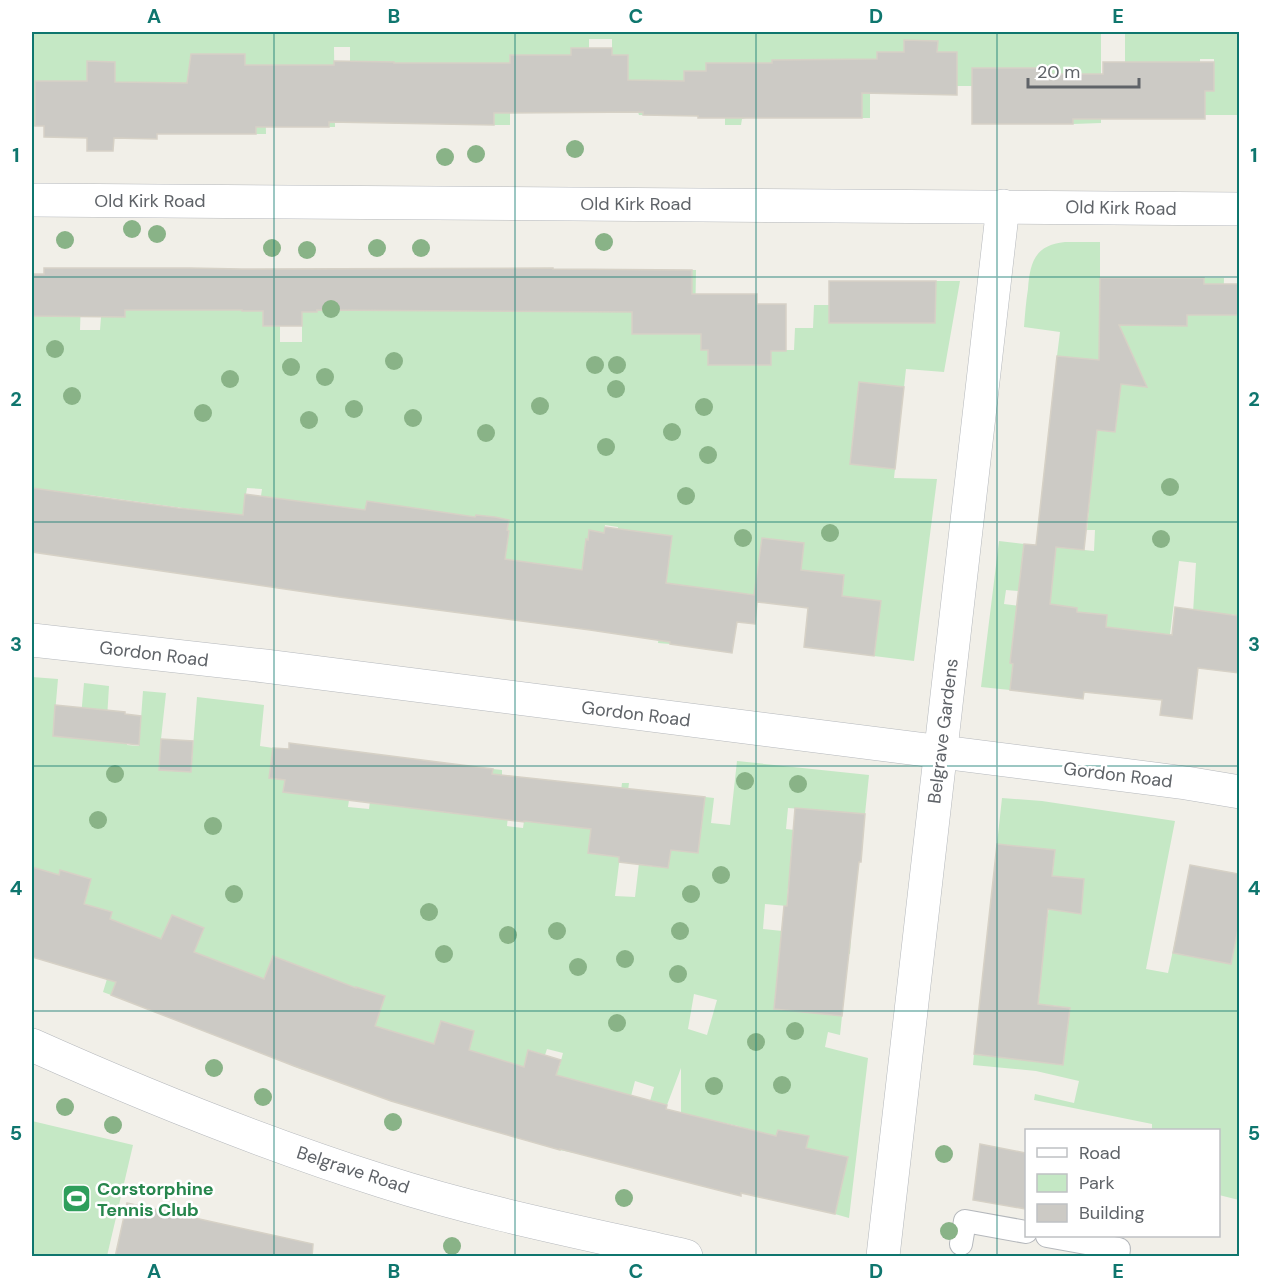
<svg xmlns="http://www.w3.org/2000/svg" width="1271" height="1288" viewBox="0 0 1271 1288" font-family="'DM Sans',sans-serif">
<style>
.green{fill:#c5e8c5;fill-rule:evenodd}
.building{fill:#cccac5;stroke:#d6d1c6;stroke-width:1.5}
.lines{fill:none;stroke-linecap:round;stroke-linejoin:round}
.lane-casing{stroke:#b5b8bc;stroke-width:24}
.street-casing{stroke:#b5b8bc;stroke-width:34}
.lane{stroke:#fff;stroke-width:22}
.street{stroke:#fff;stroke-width:33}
.tree{fill:#89b387}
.grid{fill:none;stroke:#0f766e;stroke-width:1.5;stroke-opacity:0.55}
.labels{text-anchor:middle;stroke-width:5;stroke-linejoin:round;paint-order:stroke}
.street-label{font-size:18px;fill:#5f6368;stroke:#fff}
.leisure-label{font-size:18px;font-weight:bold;fill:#27864d;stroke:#fff;text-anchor:start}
.neatline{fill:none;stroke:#0f766e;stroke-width:2}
.grid-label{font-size:20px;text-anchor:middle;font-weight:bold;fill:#0f766e}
</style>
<rect width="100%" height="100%" fill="#f1efe8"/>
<g class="green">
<polygon points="32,32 1101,32 1101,123 1073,124 1072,74 1044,74 1044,68 973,86 957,86 957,52 937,52 938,41 904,40 904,52 877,52 877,86 870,86 870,118 862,118 862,59 773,60 772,89 746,89 746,118 742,119 741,125 725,125 725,63 706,63 706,71 685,71 684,81 643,115 639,115 638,112 628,112 628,55 612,55 612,39 589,39 589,48 571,48 571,55 510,55 510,125 494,125 495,71 424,71 424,124 417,124 418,92 404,123 394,122 394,62 350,61 350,47 334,47 335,127 329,127 328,79 265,82 266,134 256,134 245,86 245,54 187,85 167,118 167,83 115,82 115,62 87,61 87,81 35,81 35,126 32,126"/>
<polygon points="1125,32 1239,32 1239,115 1205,115 1205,91 1214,90 1214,59 1200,59 1200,67 1125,68"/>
<path d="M 1065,242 L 1100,242 L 1100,320 L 1117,326 L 1186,326 L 1187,312 L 1204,312 L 1204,278 L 1224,278 L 1223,315 L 1239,315 L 1239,616 L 1231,614 L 1230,618 L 1193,613 L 1196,563 L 1179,561 L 1162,700 L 1150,699 L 1157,633 L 1106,627 L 1107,615 L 1094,614 L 1083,699 L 1066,697 L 1077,608 L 1050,604 L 1056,547 L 1094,551 L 1095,530 L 1087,530 L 1093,462 L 1084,429 L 1115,432 L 1118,411 L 1100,409 L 1103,382 L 1138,380 L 1139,370 L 1136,364 L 1057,356 L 1060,332 L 1024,327 C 1025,314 1026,301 1028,289 C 1030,262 1035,245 1065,242 Z"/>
<polygon points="68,268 82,268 80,330 100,330 101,317 125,317 125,310 242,303 242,311 263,311 263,326 280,326 280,342 302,342 302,312 317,311 317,296 363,310 692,312 692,270 696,270 695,328 701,328 708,350 794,350 795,328 813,328 814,305 829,305 829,323 935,323 936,281 960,281 944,372 906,369 904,387 859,383 850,464 895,469 894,478 937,479 914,661 874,656 881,601 842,596 844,575 823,573 797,601 804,543 762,538 754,595 678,585 670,644 658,643 672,536 658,534 616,544 618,527 605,525 604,533 589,530 588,540 586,540 582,570 505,561 509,531 507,530 509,520 476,515 474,526 439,512 367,501 365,510 323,504 315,564 276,498 261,496 262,489 247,488 241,525 190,509 82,494 77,522 60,492 32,488 32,316 68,316"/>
<polygon points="999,541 1024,544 1019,591 1006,590 1004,604 1021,606 1010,663 1013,664 1010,690 981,687"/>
<path d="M 32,677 L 58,679 L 53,736 L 79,739 L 84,683 L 109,686 L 106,735 L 129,715 L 127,745 L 139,746 L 143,691 L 166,693 L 161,739 L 160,770 L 191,772 L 197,697 L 264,705 L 260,746 L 273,748 L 269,778 L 285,780 L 283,791 L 349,800 L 348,807 L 369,809 L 376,754 L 382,755 L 404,796 L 403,807 L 487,817 L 493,769 L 502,770 L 502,775 L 512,776 L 507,826 L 523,828 L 524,821 L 591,829 L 589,853 L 613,856 L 622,783 L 629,783 L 615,896 L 635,897 L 641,846 L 651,847 L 649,866 L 668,868 L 671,850 L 705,797 L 714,798 L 711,823 L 730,825 L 737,761 L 869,775 L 865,814 L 788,808 L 786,829 L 803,831 L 788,887 L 787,906 L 765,904 L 763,929 L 851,938 L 850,954 L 785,948 L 842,1016 L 840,1035 L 828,1032 L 825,1047 L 868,1058 L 849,1218 L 835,1214 L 848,1157 L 806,1148 L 808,1136 L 778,1130 L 775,1141 L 738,1126 L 697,1117 L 681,1122 L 681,1068 L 667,1105 L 650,1101 L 654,1087 L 635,1081 L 631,1096 L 574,1153 L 560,1150 L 580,1084 L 553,1076 L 559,1068 L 563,1053 L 547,1049 L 545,1055 L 529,1050 L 524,1067 L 476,1126 L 470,1125 L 490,1061 L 463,1053 L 474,1031 L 441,1021 L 436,1036 L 438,1045 L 372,1027 L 377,1020 L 385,996 L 356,987 L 348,1010 L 323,1010 L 303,1070 L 291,1065 L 314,1005 L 273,956 L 262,985 L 240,977 L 217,1036 L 193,1027 L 218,962 L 190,951 L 197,944 L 204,928 L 172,915 L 165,931 L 166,941 L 137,930 L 111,995 L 103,992 L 107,979 L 94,975 L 112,912 L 81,903 L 86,898 L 91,879 L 60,870 L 55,889 L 51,873 L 32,867 ZM 694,994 L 717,1000 L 707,1035 L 688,1029 Z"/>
<polygon points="1002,798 1042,801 1175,821 1146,969 1168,973 1179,923 1208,928 1203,937 1200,958 1231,964 1235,945 1232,941 1234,933 1239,934 1239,1200 1219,1195 1218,1130 1152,1130 1152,1124 1034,1100 1035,1094 1074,1103 1079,1081 1036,1071 973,1065 974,1054 1031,1061 1066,1038 1070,1008 1051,1005 1047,1009 1038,1008 1041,978 1010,974 1019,933 1045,936 1049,907 1057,910 1080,913 1084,880 1062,877 1052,879 1055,850 997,844"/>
<polygon points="32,1121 133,1145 107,1256 32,1256"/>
</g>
<g class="building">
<polygon points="904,40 938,41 937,52 957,52 957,95 862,93 862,118 698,118 698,116 643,115 643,112 494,113 494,125 329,122 329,127 256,127 256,134 157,134 157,139 114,138 113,151 87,151 87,138 44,137 44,126 35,126 35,81 87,81 87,61 115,62 115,82 187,83 191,54 245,54 245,65 334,65 334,61 394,62 394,63 510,63 510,55 571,55 571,48 612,48 612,55 628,55 628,80 684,81 684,71 706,71 706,63 772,63 772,60 877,59 877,52 904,52"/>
<polygon points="1103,62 1214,62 1214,91 1205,91 1205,119 1073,119 1073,124 972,124 972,68 1044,68 1044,74 1103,74"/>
<polygon points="44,268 189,268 242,269 553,268 553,269 692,270 692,294 757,294 757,304 786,304 786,351 771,351 771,365 708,365 708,350 701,350 701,334 632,334 632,312 317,310 317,312 302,312 302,326 263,326 263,311 242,311 242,310 125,310 125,317 32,316 32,274 44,274"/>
<polygon points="1100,278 1204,278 1204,284 1239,284 1239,315 1187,315 1187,326 1119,325 1147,387 1121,384 1115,432 1097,430 1084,550 1056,547 1050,604 1077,608 1077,612 1107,615 1106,627 1172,635 1175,607 1239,616 1239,673 1198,668 1192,719 1160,715 1162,700 1084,692 1083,699 1010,690 1013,664 1010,663 1024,544 1036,545 1057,356 1099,360"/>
<polygon points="829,281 936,281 935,323 829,323"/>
<polygon points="859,382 904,387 895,469 850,464"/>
<polygon points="32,488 178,508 243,515 245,494 365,510 367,501 475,517 476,515 495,517 509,520 507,530 509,531 505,559 582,570 586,539 588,540 589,530 604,533 605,527 672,536 666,583 754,595 762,538 804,543 801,570 844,575 842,596 881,601 874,656 804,647 808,608 757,602 755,624 737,622 732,653 670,644 670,642 590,630 339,597 32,552"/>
<polygon points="55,705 125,712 125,714 141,716 139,745 53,736"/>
<polygon points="161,739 193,741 191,772 159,770"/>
<polygon points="289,743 493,769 492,774 705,797 698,853 671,850 668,868 619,862 619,857 588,853 591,829 524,821 524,822 283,792 285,780 269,778 273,748 289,749"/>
<polygon points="795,808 865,814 861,862 859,862 842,1016 774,1009 784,906 787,906"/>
<polygon points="997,844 1055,850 1052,876 1084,879 1081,914 1048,909 1038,1004 1070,1008 1063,1065 974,1054"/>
<polygon points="1190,865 1239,874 1239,924 1231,964 1173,953"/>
<polygon points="32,867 59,875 60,870 91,879 84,904 112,912 110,919 161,939 172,915 204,928 194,952 264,979 273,956 356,988 356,987 385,996 375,1026 434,1044 441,1021 474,1031 469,1050 524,1067 528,1050 561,1060 556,1075 667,1105 666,1109 776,1136 778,1130 809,1136 806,1148 848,1157 835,1214 741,1193 741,1196 698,1185 560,1149 560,1150 465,1123 391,1101 294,1066 111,995 116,982 32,957"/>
<polygon points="980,1144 1026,1153 1026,1209 973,1200"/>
<polygon points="127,1203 313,1244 312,1257 115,1257"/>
</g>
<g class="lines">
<defs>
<g id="lane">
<polyline points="1047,1236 1119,1249 1118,1256"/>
<polyline points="961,1244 965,1221 1026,1232"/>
</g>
<g id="street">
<polyline points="32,200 1240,209"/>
<polyline points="32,640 265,666 1186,783 1240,792"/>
<path d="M 32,1045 C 146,1096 263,1143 382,1181 C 481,1213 584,1233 686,1256"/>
<polyline points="883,1256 1003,206"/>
</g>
</defs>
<use href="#lane" class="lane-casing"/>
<use href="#street" class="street-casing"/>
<use href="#lane" class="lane"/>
<use href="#street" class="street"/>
</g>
<g class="tree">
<circle cx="575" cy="149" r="9"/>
<circle cx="476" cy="154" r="9"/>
<circle cx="445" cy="157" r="9"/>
<circle cx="132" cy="229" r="9"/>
<circle cx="157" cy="234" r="9"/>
<circle cx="65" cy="240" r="9"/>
<circle cx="604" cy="242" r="9"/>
<circle cx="272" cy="248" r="9"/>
<circle cx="377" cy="248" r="9"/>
<circle cx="421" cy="248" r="9"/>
<circle cx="307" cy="250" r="9"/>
<circle cx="331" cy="309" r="9"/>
<circle cx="55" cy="349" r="9"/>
<circle cx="394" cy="361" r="9"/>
<circle cx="595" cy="365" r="9"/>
<circle cx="617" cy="365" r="9"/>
<circle cx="291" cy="367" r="9"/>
<circle cx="325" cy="377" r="9"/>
<circle cx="230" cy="379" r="9"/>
<circle cx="616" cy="389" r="9"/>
<circle cx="72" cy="396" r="9"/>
<circle cx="540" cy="406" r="9"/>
<circle cx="704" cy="407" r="9"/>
<circle cx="354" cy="409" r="9"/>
<circle cx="203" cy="413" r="9"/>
<circle cx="413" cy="418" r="9"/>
<circle cx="309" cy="420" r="9"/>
<circle cx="672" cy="432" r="9"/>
<circle cx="486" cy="433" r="9"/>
<circle cx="606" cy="447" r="9"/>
<circle cx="708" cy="455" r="9"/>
<circle cx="1170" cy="487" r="9"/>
<circle cx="686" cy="496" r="9"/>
<circle cx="830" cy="533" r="9"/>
<circle cx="743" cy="538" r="9"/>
<circle cx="1161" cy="539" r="9"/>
<circle cx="115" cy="774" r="9"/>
<circle cx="745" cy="781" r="9"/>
<circle cx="798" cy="784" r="9"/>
<circle cx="98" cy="820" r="9"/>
<circle cx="213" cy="826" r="9"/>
<circle cx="721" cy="875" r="9"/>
<circle cx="234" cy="894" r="9"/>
<circle cx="691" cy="894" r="9"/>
<circle cx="429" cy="912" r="9"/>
<circle cx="557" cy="931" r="9"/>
<circle cx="680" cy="931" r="9"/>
<circle cx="508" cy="935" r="9"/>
<circle cx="444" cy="954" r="9"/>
<circle cx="625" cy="959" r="9"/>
<circle cx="578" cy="967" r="9"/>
<circle cx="678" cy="974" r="9"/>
<circle cx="617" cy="1023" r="9"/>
<circle cx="795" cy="1031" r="9"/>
<circle cx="756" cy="1042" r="9"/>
<circle cx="214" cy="1068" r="9"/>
<circle cx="782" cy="1085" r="9"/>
<circle cx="714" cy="1086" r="9"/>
<circle cx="263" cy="1097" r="9"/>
<circle cx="65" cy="1107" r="9"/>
<circle cx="393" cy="1122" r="9"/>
<circle cx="113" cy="1125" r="9"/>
<circle cx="944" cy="1154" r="9"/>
<circle cx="624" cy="1198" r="9"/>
<circle cx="949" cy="1231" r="9"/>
<circle cx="452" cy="1246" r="9"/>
</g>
<path class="grid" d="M 274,32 L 274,1256M 515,32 L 515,1256M 756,32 L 756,1256M 997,32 L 997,1256M 32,277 L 1240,277M 32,522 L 1240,522M 32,766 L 1240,766M 32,1011 L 1240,1011"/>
<defs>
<symbol id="stadium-square" viewBox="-11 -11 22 22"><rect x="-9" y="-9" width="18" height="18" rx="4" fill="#2e9e5b" stroke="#fff"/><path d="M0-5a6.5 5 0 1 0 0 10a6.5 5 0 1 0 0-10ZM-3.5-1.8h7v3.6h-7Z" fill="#fff"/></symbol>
</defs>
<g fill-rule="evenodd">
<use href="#stadium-square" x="60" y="1182" width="33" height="33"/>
</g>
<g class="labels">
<g class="street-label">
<text x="150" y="207">Old Kirk Road</text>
<text x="636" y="210">Old Kirk Road</text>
<text transform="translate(1121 208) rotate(1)" y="6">Old Kirk Road</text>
<text transform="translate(154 654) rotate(7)" y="6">Gordon Road</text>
<text transform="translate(636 714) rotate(7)" y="6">Gordon Road</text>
<text transform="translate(943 731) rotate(-83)" y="6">Belgrave Gardens</text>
<text transform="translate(1118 775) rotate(7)" y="6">Gordon Road</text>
<text transform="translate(353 1170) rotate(18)" y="6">Belgrave Road</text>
</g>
<g class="leisure-label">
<text x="97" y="1195">Corstorphine<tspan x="97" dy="21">Tennis Club</tspan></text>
</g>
</g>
<rect width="1271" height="1288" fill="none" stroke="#ffffff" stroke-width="66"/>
<rect x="1025" y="1129" width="195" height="108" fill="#ffffff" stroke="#bfc1c3" stroke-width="1.5"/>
<rect x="1037" y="1148" width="30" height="9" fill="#ffffff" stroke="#bfc1c3" stroke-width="1.5"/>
<text x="1079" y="1159" font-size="18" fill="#5f6368">Road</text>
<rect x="1037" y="1174" width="30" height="18" fill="#c5e8c5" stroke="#bfc1c3" stroke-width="1.5"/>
<text x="1079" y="1189" font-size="18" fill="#5f6368">Park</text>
<rect x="1037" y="1204" width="30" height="18" fill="#cccac5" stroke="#bfc1c3" stroke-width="1.5"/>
<text x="1079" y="1219" font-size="18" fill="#5f6368">Building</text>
<path d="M1028 78v9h111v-9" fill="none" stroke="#5f6368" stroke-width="3"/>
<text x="1037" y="78" font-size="18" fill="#5f6368" stroke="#ffffff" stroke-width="4.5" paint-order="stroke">20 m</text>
<rect x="33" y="33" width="1205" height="1222" class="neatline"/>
<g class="grid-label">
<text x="154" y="23">A</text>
<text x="394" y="23">B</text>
<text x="636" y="23">C</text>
<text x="876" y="23">D</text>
<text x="1118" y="23">E</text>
<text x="16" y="162">1</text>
<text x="1254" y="162">1</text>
<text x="16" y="406">2</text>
<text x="1254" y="406">2</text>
<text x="16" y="651">3</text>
<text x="1254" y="651">3</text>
<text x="16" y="895">4</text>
<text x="1254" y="895">4</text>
<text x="16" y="1140">5</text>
<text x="1254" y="1140">5</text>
<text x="154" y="1278">A</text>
<text x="394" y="1278">B</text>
<text x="636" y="1278">C</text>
<text x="876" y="1278">D</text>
<text x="1118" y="1278">E</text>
</g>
</svg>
